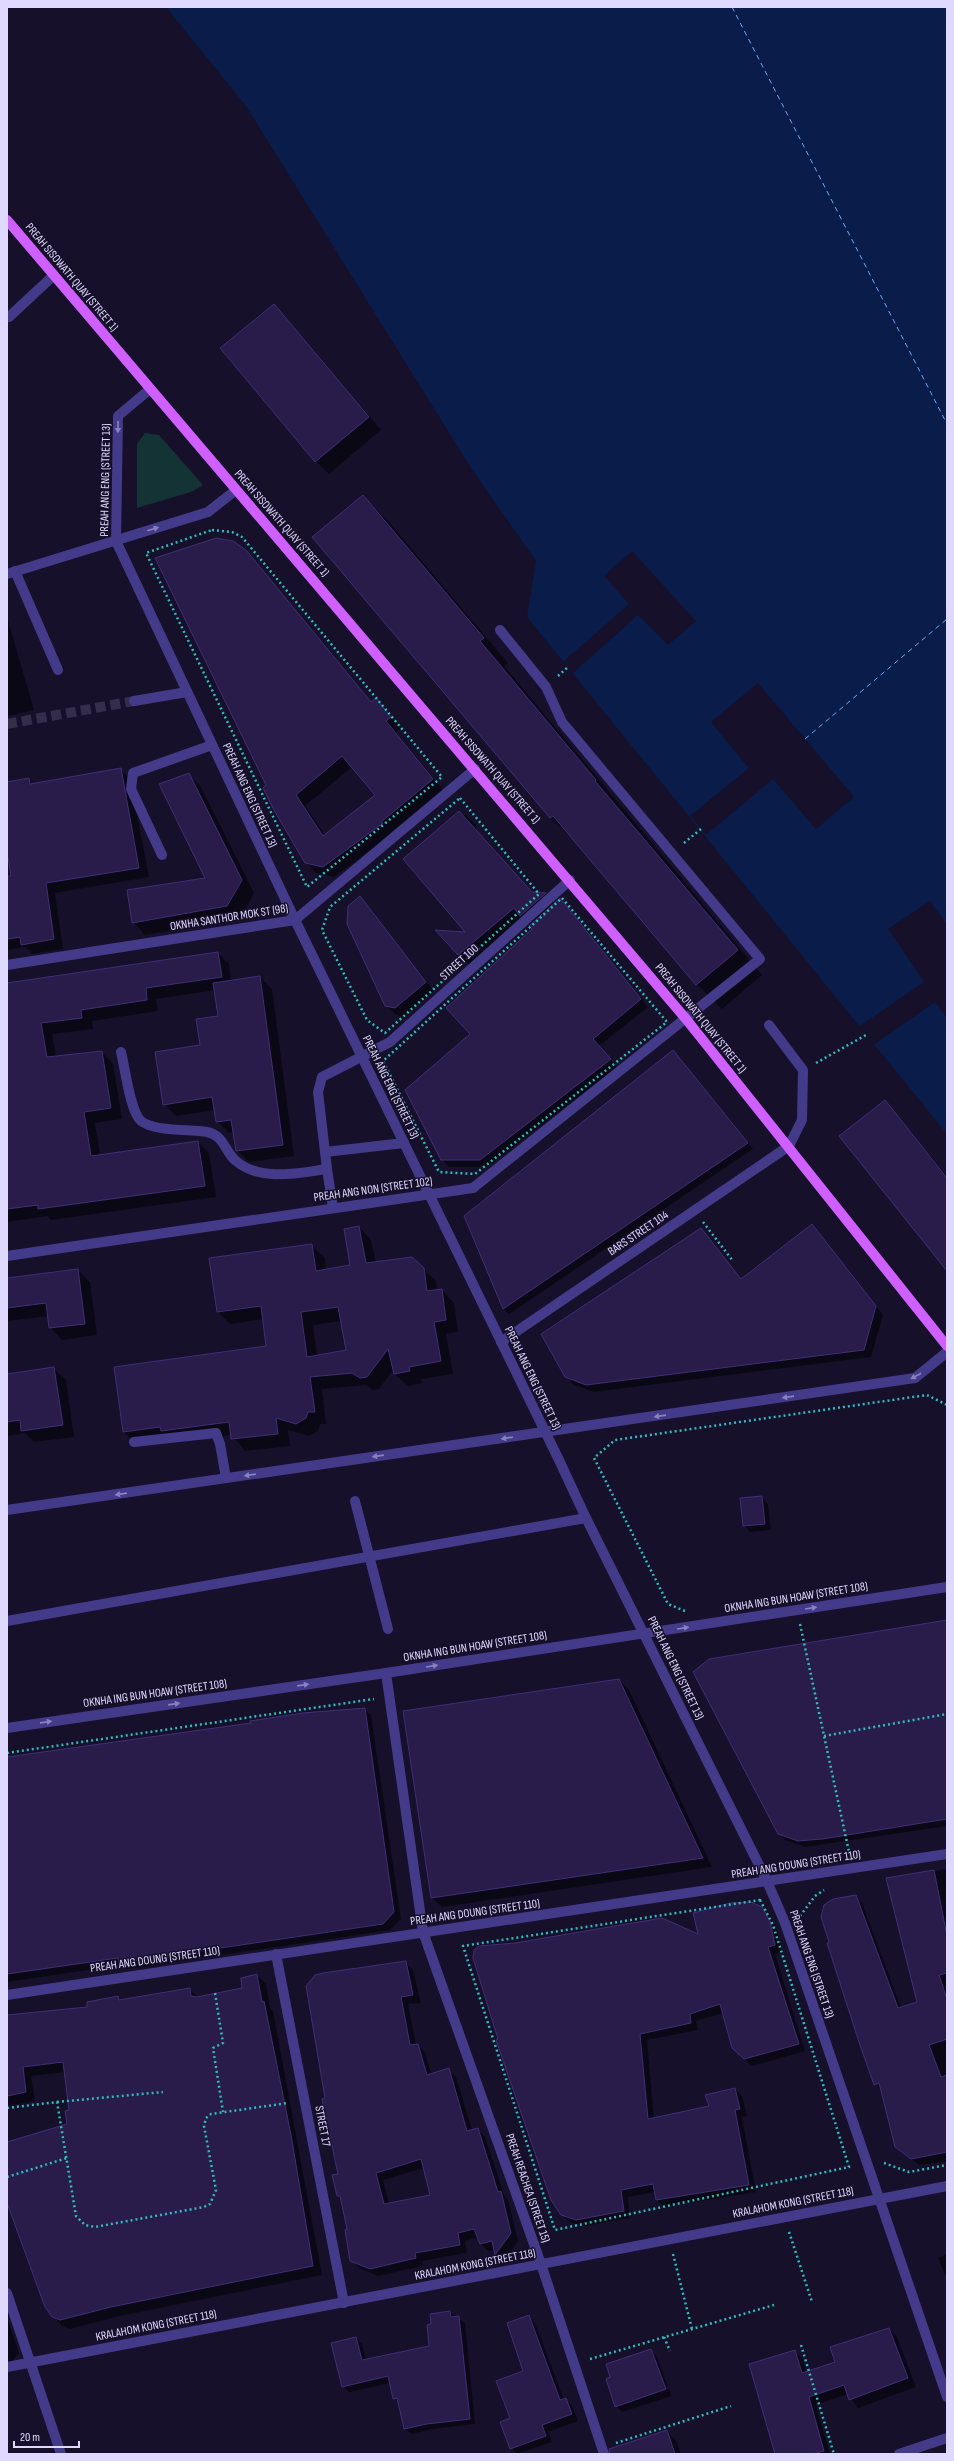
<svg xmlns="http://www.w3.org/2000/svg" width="954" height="2461" viewBox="0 0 954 2461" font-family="'Sofia Sans Condensed',sans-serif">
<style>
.green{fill:#133334}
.water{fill:#0a1c49}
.pier{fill:#16102a}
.shadow{fill:#0007;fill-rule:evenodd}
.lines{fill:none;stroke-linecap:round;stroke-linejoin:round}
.ferry{stroke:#67aeff;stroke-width:1;stroke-dasharray:5 4;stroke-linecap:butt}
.building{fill:#291c4b;stroke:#412e78;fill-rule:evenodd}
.minor-tunnel{stroke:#342e4a;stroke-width:10;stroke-dasharray:10 5;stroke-linecap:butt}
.path{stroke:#2ebcbe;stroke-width:2.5;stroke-dasharray:2 3;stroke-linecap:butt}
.minor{stroke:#433b8a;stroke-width:10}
.major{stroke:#cf60ff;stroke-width:10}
.oneway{fill:#8a82bf}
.labels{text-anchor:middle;stroke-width:3;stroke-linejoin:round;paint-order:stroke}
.street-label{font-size:12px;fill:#e0d9ff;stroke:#16102a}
</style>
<rect width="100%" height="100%" fill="#16102a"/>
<polygon class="green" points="145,433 159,435 203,485 191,492 137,508 137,444"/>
<polygon class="water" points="166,7 947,7 947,1134 527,617 536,561 471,468 246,106"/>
<g class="pier">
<polygon points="632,551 696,621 668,645 638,615 573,673 563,662 629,604 604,576"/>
<polygon points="758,683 854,797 816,829 773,779 706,835 690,816 749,768 711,722"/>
<polygon points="930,901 947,925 947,1018 935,1002 873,1045 860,1026 924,982 888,929"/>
</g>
<g class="shadow">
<polygon points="274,305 381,430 329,474 316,461"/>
<polygon points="363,496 388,521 508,663 504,666 762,975 722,1009 697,984 575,842 551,818"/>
<path d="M 245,550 L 372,703 L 376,700 L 386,710 L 401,728 L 396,732 L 443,790 L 390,833 L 392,834 L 334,877 L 316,873 L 306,862 L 268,785 ZM 353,766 L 377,795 L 325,835 L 305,806 Z"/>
<polygon points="7,617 34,710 7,716"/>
<polygon points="120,769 130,779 149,877 55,893 63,949 32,954 26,947 7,950 7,940 25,938 25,936 7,938 7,877 12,876 7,844 7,783 28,779 34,784"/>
<polygon points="188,774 201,787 254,893 240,919 145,935 133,922 207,879"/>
<polygon points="456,815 466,815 476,825 476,830 532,893 546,894 555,903 560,899 648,1007 599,1046 617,1067 487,1167 449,1167 441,1159 471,1034 534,930 524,918 469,964 459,954 468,933"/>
<polygon points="360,898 434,991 404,1017 395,1014 385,1005"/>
<polygon points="218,953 229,964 231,982 260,977 272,989 294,1156 249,1162 237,1150 234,1133 229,1133 217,1121 215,1110 176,1116 164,1104 220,1017 216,990 156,999 158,1011 92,1021 93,1029 52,1034 56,1057 102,1052 113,1064 122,1119 95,1123 100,1155 198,1142 209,1153 216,1197 51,1220 47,1216 7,1222 7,985"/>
<polygon points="678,1057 753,1149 509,1314 504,1309"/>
<polygon points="885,1101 947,1176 947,1270"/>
<polygon points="812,1225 883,1315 871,1357 594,1392 574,1385 566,1376 701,1229 742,1279"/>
<path d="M 359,1227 L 371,1240 L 376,1263 L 423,1269 L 436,1281 L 437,1291 L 442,1290 L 454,1303 L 458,1332 L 446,1334 L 453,1374 L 421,1379 L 422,1383 L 408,1386 L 395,1374 L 394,1369 L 379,1389 L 373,1390 L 366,1385 L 322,1389 L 326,1424 L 320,1424 L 318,1431 L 309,1436 L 288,1430 L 290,1446 L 245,1451 L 232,1435 L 174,1443 L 171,1440 L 136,1444 L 124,1432 L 267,1347 L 264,1319 L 230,1324 L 218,1312 L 312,1246 L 325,1258 L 326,1271 L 352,1266 ZM 341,1321 L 347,1350 L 317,1356 L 313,1325 Z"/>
<polygon points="78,1270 90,1282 97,1335 62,1340 50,1327 49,1316 7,1321 7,1279"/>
<polygon points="53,1368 66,1380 74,1437 34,1442 25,1433 7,1436 7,1375"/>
<polygon points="762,1497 768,1504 771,1530 750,1532 744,1525"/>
<polygon points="947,1622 947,1826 805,1847 785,1840 779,1833"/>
<polygon points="619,1680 629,1690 712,1867 442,1907 432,1898"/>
<polygon points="364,1709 371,1715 401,1919 390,1930 127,1969 122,1965 7,1982 7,1758"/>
<polygon points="947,1869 947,2161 919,2165 896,2146 881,2090 875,2084 830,1942 855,1896 862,1903 901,2008 918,2003 887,1879"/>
<polygon points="762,1908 769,1915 777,1929 782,1952 775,1954 805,2051 752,2066 740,2055 723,2013 696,2021 698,2030 647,2040 654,2119 710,2107 735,2089 742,2096 747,2116 742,2117 756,2192 664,2207 657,2200 655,2192 628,2197 630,2218 584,2226 569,2222 562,2214 497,2041 699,1936"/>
<path d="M 405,1962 L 413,1970 L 421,2003 L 408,2004 L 416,2045 L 425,2052 L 431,2074 L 448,2069 L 456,2077 L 472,2130 L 477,2129 L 485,2137 L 504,2195 L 508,2200 L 518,2241 L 504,2262 L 496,2255 L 495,2250 L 488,2251 L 480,2243 L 478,2237 L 465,2241 L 467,2253 L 422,2261 L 423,2266 L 378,2276 L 359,2268 L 351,2260 L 349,2230 L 342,2200 L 338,2196 L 339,2175 L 326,2099 ZM 424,2168 L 431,2195 L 389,2204 L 383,2180 Z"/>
<polygon points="257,1975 266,1984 270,2008 273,2011 322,2275 120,2316 70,2329 62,2326 53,2316 7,2200 7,2143 68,2124 70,2111 65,2072 31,2076 35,2101 7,2106 7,2013 10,2015 89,2008 118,1997 121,2001 189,1989 198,1997 243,1989"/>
<polygon points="947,2254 947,2279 938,2258"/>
<polygon points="450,2312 465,2323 475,2424 433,2429 411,2434 405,2429 399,2403 394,2398 390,2383 349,2392 343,2386 356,2338 362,2344 366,2360 430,2347 432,2325 431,2314"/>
<polygon points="7,2317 19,2353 12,2362 7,2364"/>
<polygon points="529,2317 535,2323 564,2400 566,2399 572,2406 578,2421 548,2432 552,2442 517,2454 511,2448 511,2419 525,2372"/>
<polygon points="889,2329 897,2337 916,2387 858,2408 848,2394 816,2405 830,2454 776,2454 795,2352 803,2360 807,2372 836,2362"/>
<polygon points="651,2350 657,2357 668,2387 618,2404 618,2406 669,2389 672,2396 622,2412 616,2406"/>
<polygon points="667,2431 676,2441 681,2454 637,2454"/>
</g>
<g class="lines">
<g class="ferry">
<polyline points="732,7 947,424"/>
<polyline points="805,739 947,619"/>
</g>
</g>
<g class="building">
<polygon points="274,304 369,417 315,462 220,348"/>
<polygon points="363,495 484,638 480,641 596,780 595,781 738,950 696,985 553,816 550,818 312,537"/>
<path d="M 216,538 L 233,541 L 246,550 L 371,702 L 376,698 L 391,717 L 386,721 L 433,779 L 381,822 L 383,823 L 323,867 L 305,863 L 275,812 L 263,788 L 266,785 L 155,558 ZM 342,756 L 375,795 L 323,836 L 296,795 Z"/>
<polygon points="121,768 139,868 46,883 54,939 21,945 20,937 7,939 7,876 11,876 7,851 7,782 29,778 30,784"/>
<polygon points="189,773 242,880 227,906 132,923 127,890 205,878 159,784"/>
<polygon points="459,811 532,892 546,893 520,916 514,908 458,955 435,930 465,932 403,859"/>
<polygon points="360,896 426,982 395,1008 385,1006 347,924 348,906"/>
<polygon points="560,898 641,999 593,1039 611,1059 480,1160 441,1160 405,1090 470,1034 446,1008 532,929 529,926"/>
<polygon points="218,952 222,977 146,988 147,1000 81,1010 82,1018 41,1023 47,1057 102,1051 111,1108 84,1112 91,1156 198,1141 205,1186 38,1209 38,1205 7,1209 7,983"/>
<polygon points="260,976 283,1145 236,1151 231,1120 216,1122 212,1097 163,1105 155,1052 200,1045 196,1019 218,1016 213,983"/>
<polygon points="673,1050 748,1143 503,1309 464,1216"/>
<polygon points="885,1100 947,1178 947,1271 839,1136"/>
<polygon points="812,1224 876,1306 864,1350 586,1385 565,1377 541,1334 701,1228 741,1279"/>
<path d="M 359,1226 L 366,1263 L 412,1257 L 424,1268 L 427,1291 L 442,1289 L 446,1320 L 434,1322 L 441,1361 L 409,1367 L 410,1371 L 394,1374 L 388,1349 L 367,1377 L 360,1378 L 352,1373 L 310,1377 L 315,1412 L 308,1412 L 306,1418 L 296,1424 L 276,1418 L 278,1434 L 231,1439 L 229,1422 L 161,1431 L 160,1427 L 123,1432 L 114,1367 L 266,1346 L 261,1306 L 217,1312 L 209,1258 L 312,1244 L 316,1271 L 350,1265 L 344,1229 ZM 338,1307 L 346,1350 L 307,1357 L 301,1312 Z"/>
<polygon points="78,1269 85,1324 49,1328 46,1303 7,1308 7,1278"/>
<polygon points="54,1367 63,1425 21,1431 20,1420 7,1422 7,1374"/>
<polygon points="762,1496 765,1524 743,1526 740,1498"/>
<polygon points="947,1620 947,1819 822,1839 798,1841 778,1834 693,1672 709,1659"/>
<polygon points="619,1679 703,1858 431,1898 403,1711"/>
<polygon points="365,1708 394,1912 383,1924 119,1963 118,1958 7,1974 7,1757 251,1723 250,1721 303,1713"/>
<polygon points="934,1870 947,1936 947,1973 939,1975 947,1999 947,2039 929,2045 941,2077 947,2075 947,2152 911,2159 895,2147 879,2083 874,2085 860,2045 827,1943 829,1942 821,1917 824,1905 833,1899 856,1895 898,2008 917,2002 886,1878"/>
<polygon points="751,1902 762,1907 770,1921 775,1945 768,1947 799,2044 744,2059 732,2048 720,2004 690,2014 691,2023 640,2034 648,2119 709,2106 705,2095 735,2088 740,2109 735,2110 749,2185 656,2200 653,2184 621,2190 624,2211 576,2220 561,2215 551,2200 496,2040 498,2039 473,1958 474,1950 479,1946 515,1943 662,1918 698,1934 693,1913 730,1903"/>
<path d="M 406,1961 L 413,1995 L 401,1997 L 410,2045 L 418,2044 L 427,2075 L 449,2068 L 467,2131 L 478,2128 L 498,2192 L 501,2191 L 511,2233 L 495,2255 L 492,2241 L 480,2244 L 474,2229 L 458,2233 L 460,2245 L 415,2253 L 416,2258 L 370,2269 L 350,2261 L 345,2230 L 347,2229 L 340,2196 L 337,2196 L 332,2175 L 338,2174 L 322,2099 L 325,2098 L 306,1986 L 315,1975 L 323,1973 ZM 421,2159 L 430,2195 L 384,2204 L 376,2173 Z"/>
<polygon points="257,1974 262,2002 264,2001 291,2135 313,2266 111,2307 60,2320 52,2317 45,2307 7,2203 7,2142 67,2124 65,2111 69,2110 63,2062 23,2067 26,2092 7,2096 7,2015 87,2007 87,2002 118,1996 119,2000 190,1988 191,1996 197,1997 242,1988 241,1978"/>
<polygon points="450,2311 451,2317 459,2316 470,2419 427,2424 404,2429 397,2398 393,2399 388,2376 342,2387 331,2343 356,2337 362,2360 429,2346 427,2325 431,2324 430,2314"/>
<polygon points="529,2315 560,2400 566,2398 572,2414 542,2425 546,2436 510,2449 500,2422 510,2418 496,2381 523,2371 507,2323"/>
<polygon points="889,2328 908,2378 849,2400 844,2385 809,2397 824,2451 813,2454 775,2454 749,2364 795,2350 802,2373 835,2362 830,2347"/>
<polygon points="651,2349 666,2389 615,2407 606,2379 610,2377 606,2364"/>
<polygon points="667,2430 675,2454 610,2454 609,2449"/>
</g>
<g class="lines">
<polyline class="minor-tunnel" points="7,724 134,701"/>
<g class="path">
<polygon points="212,530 232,532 242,537 442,777 307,887 146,553"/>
<polyline points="558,676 568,667"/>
<polygon points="460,798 539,894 385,1033 367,1020 322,930 330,907"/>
<polyline points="684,843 701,829"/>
<polygon points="562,898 667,1022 475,1174 439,1172 383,1061"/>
<polyline points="816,1063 866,1035"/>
<polyline points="703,1222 733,1261"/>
<polyline points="685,1611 668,1604 594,1458 615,1440 927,1395 947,1405"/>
<polyline points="800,1624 849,1852"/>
<polyline points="824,1736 947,1714"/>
<polyline points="7,1753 374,1699"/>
<polygon points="760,1900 773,1925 849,2167 555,2230 463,1946"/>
<polyline points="800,1916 815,1896 824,1890"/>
<polyline points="215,1993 223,2043 213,2048 223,2112"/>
<polyline points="57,2102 163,2092"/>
<polyline points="7,2108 57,2102 76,2216 85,2225 95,2227 204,2207 210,2204 216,2190 204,2126 206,2118 211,2114 288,2103"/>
<polyline points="884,2163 909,2172 947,2165"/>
<polyline points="7,2177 67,2158"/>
<polyline points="789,2232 812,2302"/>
<polyline points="673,2254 692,2329"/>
<polyline points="664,2337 670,2351"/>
<polyline points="801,2345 834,2454"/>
<polyline points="590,2359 774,2305"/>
<polyline points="616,2443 731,2406"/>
</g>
<g class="minor">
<polyline points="9,317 54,275"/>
<polyline points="150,389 118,416 116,541 295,920 559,1460 586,1518 767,1881 785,1923 947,2397"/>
<polyline points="15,571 58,670"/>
<polyline points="7,574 208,512 236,490"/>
<polyline points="134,701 187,692"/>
<polyline points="162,855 131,789 133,773 212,745"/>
<polyline points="7,965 295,920 475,769"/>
<path d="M 121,1052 C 125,1067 130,1112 141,1121 C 155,1132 190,1129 207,1132 C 224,1135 225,1152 236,1161 C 261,1182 298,1173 327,1169 L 333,1208"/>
<polyline points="325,1152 404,1143"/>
<polyline points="327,1169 318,1092 322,1077 390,1042 570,880"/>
<polyline points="7,1256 473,1188 760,959 562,722 546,687 500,630"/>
<polyline points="501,1342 789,1146 802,1120 803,1070 769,1025"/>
<polyline points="134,1442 216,1433 220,1444 226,1478"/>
<polyline points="355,1501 388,1629"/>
<polyline points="7,1510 915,1378 947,1352"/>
<polyline points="7,1621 586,1518"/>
<polyline points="386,1673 423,1932 541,2264 604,2454"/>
<polyline points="7,1728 386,1673 947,1587"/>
<polyline points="276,1954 344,2303"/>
<polyline points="7,1995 947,1854"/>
<polyline points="7,2293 61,2454"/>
<polyline points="7,2367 947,2186"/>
<polyline points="899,2454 947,2438"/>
</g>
<polyline class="major" points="7,220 686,1019 947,1346"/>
</g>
<defs><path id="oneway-solid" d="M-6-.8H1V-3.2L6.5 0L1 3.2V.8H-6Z"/></defs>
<g class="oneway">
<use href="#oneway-solid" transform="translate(118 427) rotate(91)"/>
<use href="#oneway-solid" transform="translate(153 529) rotate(-18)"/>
<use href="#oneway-solid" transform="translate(916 1376) rotate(152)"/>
<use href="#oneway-solid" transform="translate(788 1397) rotate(172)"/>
<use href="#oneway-solid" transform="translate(660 1416) rotate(172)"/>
<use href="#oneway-solid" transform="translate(507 1438) rotate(172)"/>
<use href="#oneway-solid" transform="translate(378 1456) rotate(172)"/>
<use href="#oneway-solid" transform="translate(250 1475) rotate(172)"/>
<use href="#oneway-solid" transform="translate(121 1494) rotate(172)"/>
<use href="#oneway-solid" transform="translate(811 1608) rotate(-9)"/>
<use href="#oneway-solid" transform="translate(683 1628) rotate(-9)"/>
<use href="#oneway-solid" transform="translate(432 1666) rotate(-9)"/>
<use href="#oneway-solid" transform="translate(303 1685) rotate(-8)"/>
<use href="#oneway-solid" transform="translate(174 1704) rotate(-8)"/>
<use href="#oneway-solid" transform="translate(46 1722) rotate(-8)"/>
</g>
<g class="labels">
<g class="street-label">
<text transform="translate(72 277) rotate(50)" y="4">PREAH SISOWATH QUAY (STREET 1)</text>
<text transform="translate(105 480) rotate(-89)" y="4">PREAH ANG ENG (STREET 13)</text>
<text transform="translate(282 523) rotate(49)" y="4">PREAH SISOWATH QUAY (STREET 1)</text>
<text transform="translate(493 770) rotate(49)" y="4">PREAH SISOWATH QUAY (STREET 1)</text>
<text transform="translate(250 795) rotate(65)" y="4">PREAH ANG ENG (STREET 13)</text>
<text transform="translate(229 917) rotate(-9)" y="4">OKNHA SANTHOR MOK ST (98)</text>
<text transform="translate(459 962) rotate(-42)" y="4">STREET 100</text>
<text transform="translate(701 1018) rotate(51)" y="4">PREAH SISOWATH QUAY (STREET 1)</text>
<text transform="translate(391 1087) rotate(64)" y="4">PREAH ANG ENG (STREET 13)</text>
<text transform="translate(373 1189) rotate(-8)" y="4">PREAH ANG NON (STREET 102)</text>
<text transform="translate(638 1233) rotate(-34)" y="4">BARS STREET 104</text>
<text transform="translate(533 1378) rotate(64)" y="4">PREAH ANG ENG (STREET 13)</text>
<text transform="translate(796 1597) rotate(-9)" y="4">OKNHA ING BUN HOAW (STREET 108)</text>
<text transform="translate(475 1646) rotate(-9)" y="4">OKNHA ING BUN HOAW (STREET 108)</text>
<text transform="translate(676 1668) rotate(64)" y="4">PREAH ANG ENG (STREET 13)</text>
<text transform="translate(155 1693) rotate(-8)" y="4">OKNHA ING BUN HOAW (STREET 108)</text>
<text transform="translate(796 1864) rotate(-9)" y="4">PREAH ANG DOUNG (STREET 110)</text>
<text transform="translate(475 1912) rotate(-8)" y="4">PREAH ANG DOUNG (STREET 110)</text>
<text transform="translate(155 1959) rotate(-8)" y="4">PREAH ANG DOUNG (STREET 110)</text>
<text transform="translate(812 1964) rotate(71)" y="4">PREAH ANG ENG (STREET 13)</text>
<text transform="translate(323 2126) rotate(79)" y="4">STREET 17</text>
<text transform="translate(528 2188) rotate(71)" y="4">PREAH REACHEA (STREET 15)</text>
<text transform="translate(793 2202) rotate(-11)" y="4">KRALAHOM KONG (STREET 118)</text>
<text transform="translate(475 2264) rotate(-11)" y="4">KRALAHOM KONG (STREET 118)</text>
<text transform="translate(156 2325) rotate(-11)" y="4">KRALAHOM KONG (STREET 118)</text>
</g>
</g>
<rect width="954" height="2461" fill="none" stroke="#e0d9ff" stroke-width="16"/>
<path d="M14 2441v6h65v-6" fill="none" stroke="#e0d9ff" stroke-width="2"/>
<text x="20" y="2441" font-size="12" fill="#e0d9ff" stroke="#16102a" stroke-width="3" paint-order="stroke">20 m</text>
</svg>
